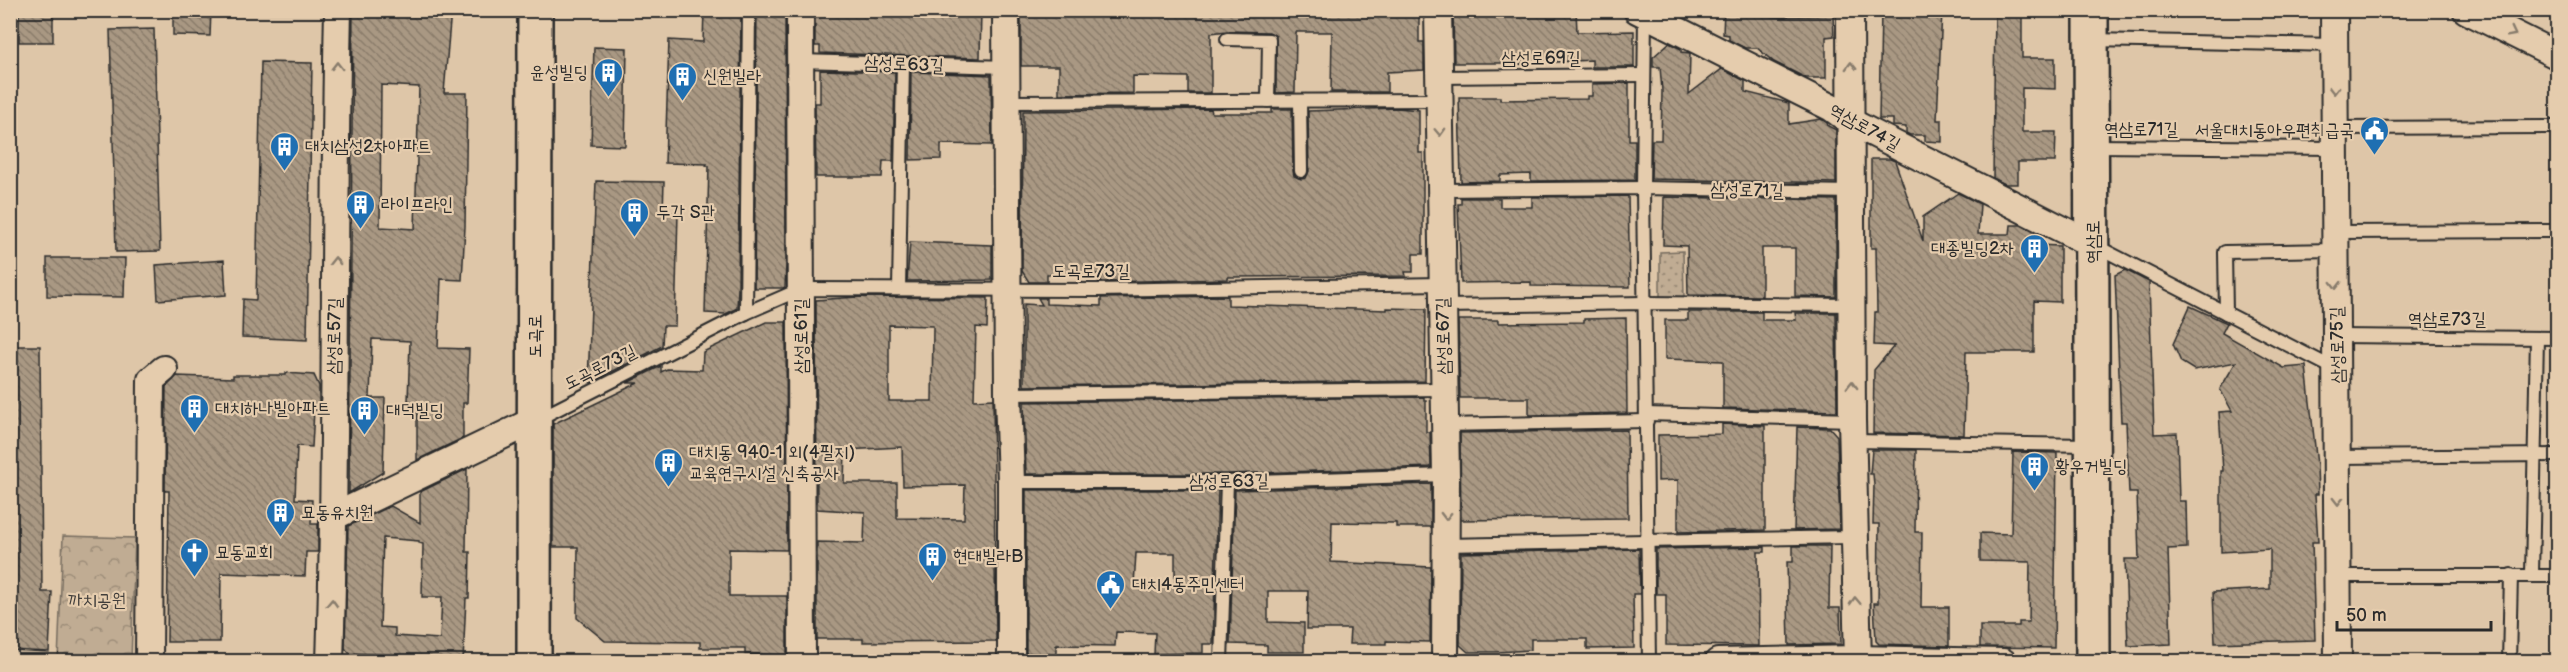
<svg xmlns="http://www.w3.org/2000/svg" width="2568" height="672" viewBox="0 0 2568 672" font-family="'Balsamiq Sans','Poor Story',sans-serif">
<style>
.grass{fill:url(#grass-dots);stroke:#766c5f;stroke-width:1.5}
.forest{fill:url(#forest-crowns);stroke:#766c5f;stroke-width:1.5}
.building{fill:url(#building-back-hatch);stroke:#2b2b2b;stroke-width:1.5;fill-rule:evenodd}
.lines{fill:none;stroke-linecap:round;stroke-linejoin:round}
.lane-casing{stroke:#2b2b2b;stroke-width:16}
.street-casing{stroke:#2b2b2b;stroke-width:30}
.secondary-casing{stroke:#2b2b2b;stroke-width:38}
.lane{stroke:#e5ccad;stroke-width:12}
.street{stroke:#e5ccad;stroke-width:26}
.secondary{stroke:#e5ccad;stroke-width:33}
.oneway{stroke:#887c6c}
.labels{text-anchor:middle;stroke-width:4.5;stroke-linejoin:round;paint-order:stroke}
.street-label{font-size:18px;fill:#2b2b2b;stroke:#e5ccad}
.poi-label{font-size:18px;fill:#2b2b2b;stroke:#e5ccad;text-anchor:start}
.park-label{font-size:18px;fill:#413e3b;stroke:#e5ccad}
</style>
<defs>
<pattern id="grass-dots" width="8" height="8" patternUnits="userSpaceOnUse" patternTransform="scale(1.5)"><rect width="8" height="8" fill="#c0ac93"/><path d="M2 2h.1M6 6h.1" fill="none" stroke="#9c8c78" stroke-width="1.8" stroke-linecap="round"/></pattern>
<pattern id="forest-crowns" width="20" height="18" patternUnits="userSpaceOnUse" patternTransform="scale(1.5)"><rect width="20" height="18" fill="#c0ac93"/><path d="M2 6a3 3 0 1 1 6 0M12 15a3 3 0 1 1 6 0" fill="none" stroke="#9c8c78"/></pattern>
<pattern id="building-back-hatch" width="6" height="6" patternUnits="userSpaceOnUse" patternTransform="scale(1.5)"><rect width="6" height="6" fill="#a99883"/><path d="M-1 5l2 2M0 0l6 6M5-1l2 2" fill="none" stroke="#8a7c6b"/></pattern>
</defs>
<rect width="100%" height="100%" fill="#dec6a8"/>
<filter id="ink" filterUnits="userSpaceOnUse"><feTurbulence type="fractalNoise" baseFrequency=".0167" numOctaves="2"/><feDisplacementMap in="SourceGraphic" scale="12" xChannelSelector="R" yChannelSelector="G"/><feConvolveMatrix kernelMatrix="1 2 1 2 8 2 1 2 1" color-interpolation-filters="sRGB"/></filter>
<g filter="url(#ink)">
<polygon class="grass" points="1683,251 1684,297 1660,298 1660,252"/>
<polygon class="forest" points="63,536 135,538 131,661 58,661"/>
<g class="building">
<rect x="19" y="10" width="34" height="32"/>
<polygon points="173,10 211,10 210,36 173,35"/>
<path d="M 353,10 L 451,10 L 444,93 L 467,93 L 465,227 L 462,280 L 441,279 L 438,348 L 469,349 L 467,403 L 463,403 L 463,438 L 417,460 L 417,402 L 408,401 L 410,341 L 372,339 L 370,398 L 385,398 L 383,472 L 349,493 ZM 381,85 L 419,87 L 415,229 L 380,227 Z"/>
<polygon points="704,10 741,10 738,288 737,308 726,314 705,313 709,166 706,166 707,164 665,163 669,40 703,42"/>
<polygon points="757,10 785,10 786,264 785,287 783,288 754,288"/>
<polygon points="861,10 981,10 980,58 820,53 820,46 815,46 815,13 861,13"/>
<polygon points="1021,10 1419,10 1419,42 1424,42 1424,70 1387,72 1387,92 1331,92 1332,32 1296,32 1295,92 1276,93 1276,36 1269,32 1227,31 1211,33 1211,93 1188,93 1188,77 1133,76 1133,93 1059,94 1059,66 1021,66"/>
<polygon points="1453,10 1576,10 1577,32 1634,31 1634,67 1592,67 1592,60 1506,65 1505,63 1454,63"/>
<polygon points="1724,10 1750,10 1750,15 1780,17 1833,15 1834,36 1826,37 1826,78 1806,78 1774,62 1757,48 1745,48 1729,40 1729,35 1723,34"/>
<polygon points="1881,10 1942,10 1937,120 1942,120 1942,142 1925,141 1925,135 1910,135 1906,133 1906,127 1893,126 1893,119 1879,119"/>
<polygon points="1995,10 2022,10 2022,58 2055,58 2055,89 2022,88 2022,132 2056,132 2055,162 2018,162 2018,184 2005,184 1993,178"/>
<polygon points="154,29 160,251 116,252 110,30"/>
<polygon points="1669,43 1681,49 1681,52 1690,53 1689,94 1722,69 1745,81 1745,92 1789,103 1789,124 1821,119 1827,123 1828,126 1836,130 1836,183 1651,179 1652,140 1661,140 1662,91 1660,67 1653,67 1653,57"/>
<polygon points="594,47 627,48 625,146 591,145"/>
<polygon points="261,62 312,63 307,340 242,337 243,299 256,300"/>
<polygon points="820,70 895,72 893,161 883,161 882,177 816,177 815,103 820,103"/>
<polygon points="911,72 991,75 992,145 941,144 941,159 910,160"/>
<polygon points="1629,83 1629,140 1635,140 1635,180 1531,181 1531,174 1500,175 1500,181 1461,182 1459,97 1500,97 1500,100 1587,99 1587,96 1592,96 1592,84"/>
<polygon points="1397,108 1419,110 1419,153 1423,153 1423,254 1413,254 1413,272 1405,272 1406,276 1228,277 1228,279 1101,282 1101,274 1047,274 1047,282 1029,282 1022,271 1023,111 1211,109 1212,113 1272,113 1272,109 1292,109 1293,171 1294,176 1301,179 1306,178 1309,171 1308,111"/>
<polygon points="1871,159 1890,159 1895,161 1923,241 1923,217 1958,193 1980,204 1978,234 2010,234 2011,225 2021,225 2036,233 2036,245 2060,246 2060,302 2034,301 2034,352 1966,352 1964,435 1873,433 1874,370 1894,346 1874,345 1875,312 1877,312 1876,248 1871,248"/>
<polygon points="596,181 664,182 663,212 678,213 675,326 663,326 662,346 592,382 588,382"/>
<polygon points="1628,196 1630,287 1531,286 1531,282 1461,283 1458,204 1461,204 1461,198 1500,198 1500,207 1532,207 1532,197"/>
<polygon points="1664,197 1836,200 1836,297 1795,296 1795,248 1762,248 1762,296 1688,295 1687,246 1663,245"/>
<polygon points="910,242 992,245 992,280 907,281"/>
<polygon points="47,258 125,258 124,297 47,296"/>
<polygon points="224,260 226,295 158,300 156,265"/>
<polygon points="2125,270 2149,282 2154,434 2177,433 2179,501 2186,501 2187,548 2168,549 2171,644 2128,646 2125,559 2139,559 2137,493 2129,493 2126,422 2121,422 2115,275"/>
<polygon points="1228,296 1228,305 1387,310 1387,308 1426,309 1425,381 1024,386 1024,304 1042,305 1038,298 1046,298 1046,304 1101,306 1101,298"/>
<path d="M 857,297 L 988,298 L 987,328 L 976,327 L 974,400 L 993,399 L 996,641 L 863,642 L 863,639 L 817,639 L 817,542 L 864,543 L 865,512 L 817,509 L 816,300 ZM 889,325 L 933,326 L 932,401 L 889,401 ZM 902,447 L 903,486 L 965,485 L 964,519 L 897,518 L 897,483 L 844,483 L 845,450 Z"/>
<polygon points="2190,306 2227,323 2222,333 2284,368 2306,366 2317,465 2318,494 2315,494 2318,542 2312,542 2315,640 2215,643 2213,592 2270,589 2270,549 2221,552 2221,471 2223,471 2219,412 2232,411 2220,389 2236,362 2194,370 2181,362 2173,344"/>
<polygon points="1688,312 1762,312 1762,320 1796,320 1795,313 1836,313 1837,411 1723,408 1723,361 1665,359 1665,320 1688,320"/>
<polygon points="1626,318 1627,413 1529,415 1529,398 1460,398 1458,320 1498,320 1498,323 1584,322 1584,319"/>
<polygon points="766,322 786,322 787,550 729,549 729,596 787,596 787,655 745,654 745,648 700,648 700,642 605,641 577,618 578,547 553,547 553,424 638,383 627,383 661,366 661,372 667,369 702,370 703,352"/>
<polygon points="10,346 40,346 42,592 52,592 49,652 10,650"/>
<polygon points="286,373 314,375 319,386 319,410 314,410 312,447 297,446 295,499 312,500 311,524 318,524 318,552 306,552 305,576 221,573 220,642 167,642 169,491 165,491 166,387 177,376 233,378 233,375 286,375"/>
<polygon points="1424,397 1424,401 1426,401 1426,432 1430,432 1431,467 1227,474 1026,474 1024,402"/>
<polygon points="1722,424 1765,426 1765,530 1678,532 1678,480 1658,481 1658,435 1722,434"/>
<polygon points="1797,427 1830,428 1837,436 1840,529 1794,530"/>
<polygon points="1627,430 1628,518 1461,520 1460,433"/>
<polygon points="1872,450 1916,450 1915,532 1922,532 1921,607 1949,607 1949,646 1879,644 1876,641 1874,603 1878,603 1879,524 1873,524 1874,485 1873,474 1870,474"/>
<polygon points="2013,452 2057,453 2054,648 1980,647 1980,626 2019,626 2019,622 2029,622 2030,562 1980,561 1980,533 2011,534"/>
<path d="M 467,469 L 466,552 L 470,552 L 469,598 L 466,598 L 463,662 L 412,660 L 412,656 L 349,653 L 345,648 L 348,526 L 391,506 L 420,523 L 420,492 ZM 383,538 L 419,541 L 419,543 L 423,544 L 422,597 L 442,597 L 440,639 L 395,636 L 395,628 L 380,627 Z"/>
<polygon points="1431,484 1431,527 1396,527 1396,523 1332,522 1331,562 1431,567 1430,642 1386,641 1386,644 1349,644 1350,629 1307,629 1308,591 1268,591 1268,622 1304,623 1304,652 1267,652 1267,645 1230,644 1235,490"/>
<path d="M 1026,490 L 1218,490 L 1213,644 L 1203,644 L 1203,653 L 1154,654 L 1155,633 L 1116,632 L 1115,646 L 1056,645 L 1056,655 L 1026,653 ZM 1136,553 L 1175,553 L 1175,586 L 1134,585 Z"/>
<polygon points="1793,546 1830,546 1829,608 1840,608 1841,644 1789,645 1787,562 1793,562"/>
<polygon points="1765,547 1765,552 1758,552 1759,646 1666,645 1666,594 1656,594 1656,549"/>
<polygon points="1639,549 1640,594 1633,594 1634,648 1587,649 1587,639 1531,639 1531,650 1497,652 1468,652 1460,645 1461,553"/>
</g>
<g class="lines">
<defs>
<g id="lane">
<polyline points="1645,14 1643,188 1649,662"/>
<polyline points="1227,39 1269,40 1268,101"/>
<polyline points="2092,40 2334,45"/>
<polyline points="800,61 1008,67"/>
<polyline points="1439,77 1643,75"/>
<polyline points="1300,101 1301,171"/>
<polyline points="1008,102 1439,100"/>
<polyline points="2335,128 2558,127"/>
<polyline points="2093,146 2335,148"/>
<polyline points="1442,190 1643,188 1852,192"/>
<polyline points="2336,232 2558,231"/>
<polyline points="2094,245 2337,370"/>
<polyline points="899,289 903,64"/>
<polyline points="1443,306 1644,303 1853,305"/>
<polyline points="746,313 749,10"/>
<polyline points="2226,313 2225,252 2336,250"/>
<polyline points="2336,336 2558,338"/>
<polyline points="1008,394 1443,389"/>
<polyline points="1647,414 1852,420"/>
<polyline points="538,419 746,313 801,289 1098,290 1442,284"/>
<polyline points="1444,425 1647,421"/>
<polyline points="1854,441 2090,445"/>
<polyline points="2338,457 2558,455"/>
<polyline points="1011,482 1227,482 1446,475"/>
<polyline points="1446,545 1853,537"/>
<polyline points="2532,574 2537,338"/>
<polyline points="2338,576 2558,576"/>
<polyline points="1221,662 1227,482"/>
<polyline points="2509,662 2511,575"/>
</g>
<g id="street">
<polyline points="800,10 802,662"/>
<polyline points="1006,10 1008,394 1011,482 1011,662"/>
<polyline points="1438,10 1446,475 1445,662"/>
<polyline points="1637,10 1832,108 1851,122 2093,245"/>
<polyline points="1850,10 1852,420 1858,662"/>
<polyline points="2334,10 2338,662"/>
<polyline points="2466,10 2558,56"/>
<polyline points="335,516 535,420"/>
<polyline points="149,662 151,380 164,369"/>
<path d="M 330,662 C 337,445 333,227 338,10"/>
<polyline points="1718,662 1857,659 2003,662"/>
</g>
<g id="secondary">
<polyline points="2091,10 2093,662"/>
<polyline points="534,662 535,10"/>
</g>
</defs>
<use href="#lane" class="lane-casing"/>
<use href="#street" class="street-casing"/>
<use href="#secondary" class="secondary-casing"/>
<use href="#lane" class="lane"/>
<use href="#street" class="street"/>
<use href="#secondary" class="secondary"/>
</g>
<defs><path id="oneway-chevron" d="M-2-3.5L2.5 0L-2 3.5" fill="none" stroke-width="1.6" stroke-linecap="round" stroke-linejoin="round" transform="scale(1.5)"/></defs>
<g class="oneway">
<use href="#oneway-chevron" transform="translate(2512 33) rotate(27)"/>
<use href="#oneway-chevron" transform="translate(337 66) rotate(-90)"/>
<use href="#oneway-chevron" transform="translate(1851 66) rotate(-91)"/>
<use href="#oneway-chevron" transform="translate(2334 90) rotate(89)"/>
<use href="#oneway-chevron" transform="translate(1440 132) rotate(88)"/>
<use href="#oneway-chevron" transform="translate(335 261) rotate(-89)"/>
<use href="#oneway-chevron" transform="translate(2336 285) rotate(90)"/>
<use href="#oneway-chevron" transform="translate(1852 385) rotate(-89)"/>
<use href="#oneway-chevron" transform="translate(2338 501) rotate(90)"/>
<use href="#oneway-chevron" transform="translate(1446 516) rotate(91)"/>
<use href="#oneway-chevron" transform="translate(1855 601) rotate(-92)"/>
<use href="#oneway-chevron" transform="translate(332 603) rotate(-88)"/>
</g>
</g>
<defs>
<symbol id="building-pin" viewBox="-11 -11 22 30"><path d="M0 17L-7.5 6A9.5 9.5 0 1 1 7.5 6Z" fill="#1f6fb2" stroke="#e5ccad"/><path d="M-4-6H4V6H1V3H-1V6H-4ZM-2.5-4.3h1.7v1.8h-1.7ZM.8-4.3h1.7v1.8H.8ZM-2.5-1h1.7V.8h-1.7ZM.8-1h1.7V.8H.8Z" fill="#fff"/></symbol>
<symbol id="civic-pin" viewBox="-11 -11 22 30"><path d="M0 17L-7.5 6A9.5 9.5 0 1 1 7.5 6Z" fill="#1f6fb2" stroke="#e5ccad"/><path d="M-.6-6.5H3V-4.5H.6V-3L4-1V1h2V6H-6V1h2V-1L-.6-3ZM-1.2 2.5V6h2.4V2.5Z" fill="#fff"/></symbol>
<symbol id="church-pin" viewBox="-11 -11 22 30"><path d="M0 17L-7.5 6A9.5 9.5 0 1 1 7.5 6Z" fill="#1f6fb2" stroke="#e5ccad"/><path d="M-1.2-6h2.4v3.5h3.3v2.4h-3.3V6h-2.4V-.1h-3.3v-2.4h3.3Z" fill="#fff"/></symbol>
</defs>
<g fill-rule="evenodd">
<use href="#building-pin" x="592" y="56" width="33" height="45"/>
<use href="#building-pin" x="666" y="60" width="33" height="45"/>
<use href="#civic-pin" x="2358" y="114" width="33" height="45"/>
<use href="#building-pin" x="268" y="130" width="33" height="45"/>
<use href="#building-pin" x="344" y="188" width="33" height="45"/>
<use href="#building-pin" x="618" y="196" width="33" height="45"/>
<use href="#building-pin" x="2018" y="232" width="33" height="45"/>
<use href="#building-pin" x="178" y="392" width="33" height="45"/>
<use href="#building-pin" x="348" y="394" width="33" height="45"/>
<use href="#building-pin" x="652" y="446" width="33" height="45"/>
<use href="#building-pin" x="2018" y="450" width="33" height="45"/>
<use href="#building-pin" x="264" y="496" width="33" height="45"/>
<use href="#church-pin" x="178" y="536" width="33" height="45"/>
<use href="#building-pin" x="916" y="540" width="33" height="45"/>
<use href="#civic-pin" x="1094" y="568" width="33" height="45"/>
</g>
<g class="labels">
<g class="street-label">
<text x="1541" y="64">삼성로69길</text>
<text transform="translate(904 64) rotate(2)" y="6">삼성로63길</text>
<text transform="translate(1865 127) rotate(29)" y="6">역삼로74길</text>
<text x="2141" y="135">역삼로71길</text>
<text transform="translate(1747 190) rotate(1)" y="6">삼성로71길</text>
<text transform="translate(2093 242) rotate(-90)" y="6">역삼로</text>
<text x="1091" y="277">도곡로73길</text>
<text x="2447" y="325">역삼로73길</text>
<text transform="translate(334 336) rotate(-89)" y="6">삼성로57길</text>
<text transform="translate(535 336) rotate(-90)" y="6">도곡로</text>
<text transform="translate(801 336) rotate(-90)" y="6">삼성로61길</text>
<text transform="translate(1443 336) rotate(-91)" y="6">삼성로67길</text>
<text transform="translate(2337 345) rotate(-91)" y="6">삼성로75길</text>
<text transform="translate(600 367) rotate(-27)" y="6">도곡로73길</text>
<text transform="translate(1229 481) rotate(-1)" y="6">삼성로63길</text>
</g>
<g class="poi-label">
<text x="588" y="78" text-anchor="end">윤성빌딩</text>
<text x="703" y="82">신원빌라</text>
<text x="2354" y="136" text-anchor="end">서울대치동아우편취급국</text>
<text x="305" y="152">대치삼성2차아파트</text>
<text x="381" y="210">라이프라인</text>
<text x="656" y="218">두각 S관</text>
<text x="2014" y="254" text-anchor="end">대종빌딩2차</text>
<text x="215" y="414">대치하나빌아파트</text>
<text x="386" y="416">대덕빌딩</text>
<text x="689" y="458">대치동 940-1 외(4필지)<tspan x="689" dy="21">교육연구시설 신축공사</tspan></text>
<text x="2055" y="472">황우거빌딩</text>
<text x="301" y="518">묘동유치원</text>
<text x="215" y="558">묘동교회</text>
<text x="953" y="562">현대빌라B</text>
<text x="1132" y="590">대치4동주민센터</text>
</g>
<g class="park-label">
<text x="97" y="606">까치공원</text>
</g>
</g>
<rect width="2568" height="672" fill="none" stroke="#e5ccad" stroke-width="36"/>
<rect x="18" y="18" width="2532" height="636" fill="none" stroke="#2b2b2b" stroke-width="2" filter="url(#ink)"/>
<path d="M2337 621v9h154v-9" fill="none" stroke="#2b2b2b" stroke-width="3"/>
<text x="2346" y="621" font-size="18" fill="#2b2b2b" stroke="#e5ccad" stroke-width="4.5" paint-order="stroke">50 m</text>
</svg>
